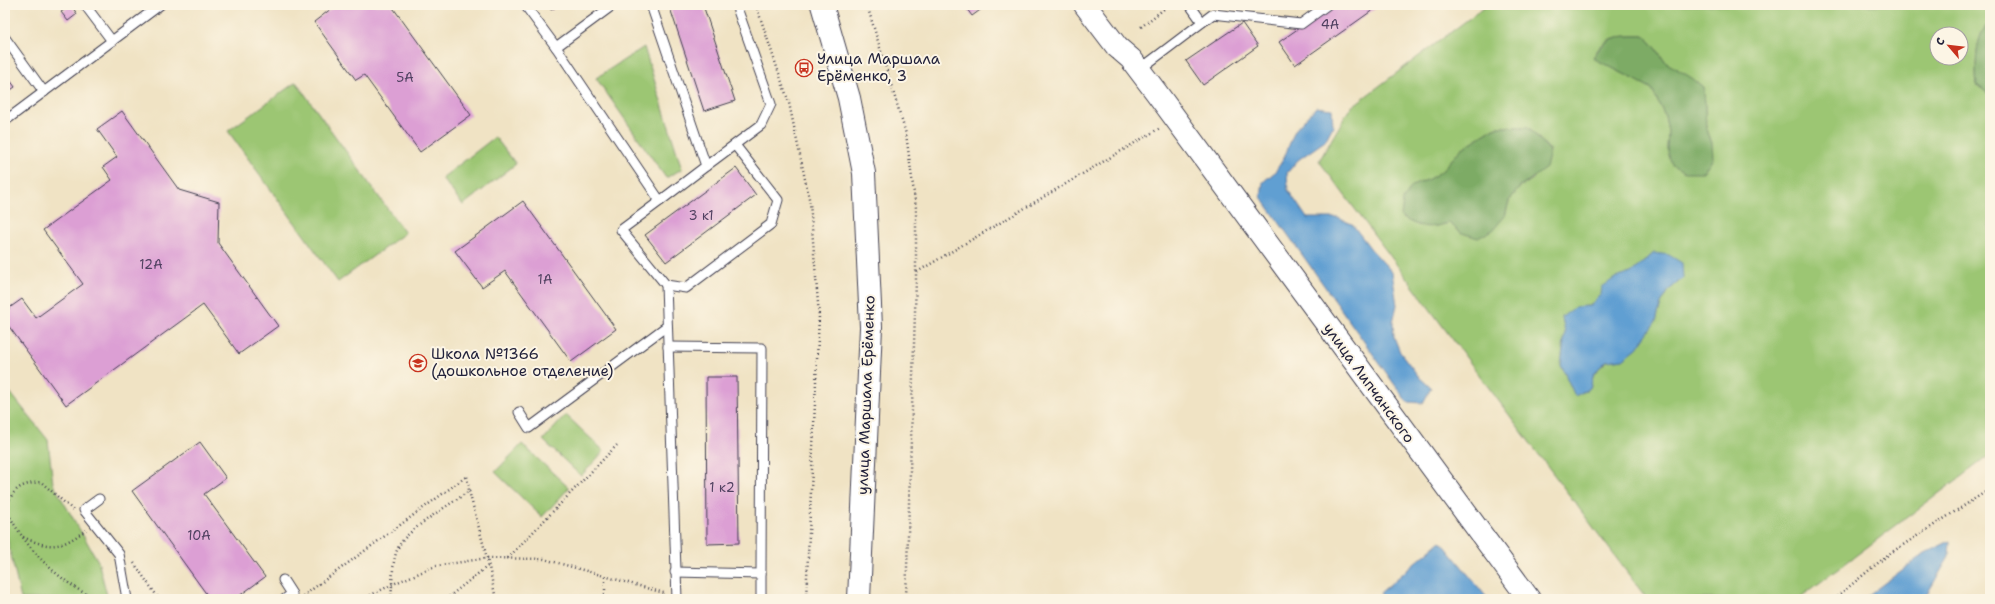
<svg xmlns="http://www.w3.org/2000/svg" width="1995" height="604" viewBox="0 0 1995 604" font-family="'Shantell Sans',sans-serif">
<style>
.green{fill:#9cc673;stroke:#5f7457;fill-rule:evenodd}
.forest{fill:#7dab65;stroke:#506650}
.water{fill:#609fd2;stroke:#416086}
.building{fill:#dc9fd4}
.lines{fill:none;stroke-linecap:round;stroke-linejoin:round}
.lane-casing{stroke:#413f50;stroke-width:11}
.secondary-casing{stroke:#413f50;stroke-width:24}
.path{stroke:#413f50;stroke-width:2.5;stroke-dasharray:1 3;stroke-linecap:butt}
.lane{stroke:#fff;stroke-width:9}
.secondary{stroke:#fff;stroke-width:22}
.labels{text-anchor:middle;stroke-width:4;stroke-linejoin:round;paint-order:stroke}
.number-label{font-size:13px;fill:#504161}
.poi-label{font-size:15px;fill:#22223b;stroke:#fcf5e5;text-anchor:start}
.street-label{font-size:15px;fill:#22223b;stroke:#fcf5e5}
</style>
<rect width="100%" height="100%" fill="#fcf5e5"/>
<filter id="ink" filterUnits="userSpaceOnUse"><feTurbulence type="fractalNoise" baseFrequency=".025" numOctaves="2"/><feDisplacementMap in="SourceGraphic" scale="8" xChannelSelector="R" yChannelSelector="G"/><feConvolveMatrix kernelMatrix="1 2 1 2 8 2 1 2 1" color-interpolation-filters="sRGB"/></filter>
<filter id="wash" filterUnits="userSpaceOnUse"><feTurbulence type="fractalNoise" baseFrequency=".012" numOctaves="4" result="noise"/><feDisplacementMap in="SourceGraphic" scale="16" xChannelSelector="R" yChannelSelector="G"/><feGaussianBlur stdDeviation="0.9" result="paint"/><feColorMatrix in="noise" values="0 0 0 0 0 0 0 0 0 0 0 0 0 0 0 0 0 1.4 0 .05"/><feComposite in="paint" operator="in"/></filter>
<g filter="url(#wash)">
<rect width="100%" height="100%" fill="#f0e3c4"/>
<g class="green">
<path d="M 1487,5 L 1990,5 L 1990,23 C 1975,32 1975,69 1977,85 L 1990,95 L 1990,455 L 1798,599 L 1647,599 L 1319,161 L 1350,108 ZM 1937,34 L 1961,34 L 1961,58 L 1937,58 ZM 1645,36 L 1656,48 L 1665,62 L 1704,88 L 1706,127 L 1712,143 L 1667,149 L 1668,132 L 1665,116 L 1651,88 L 1593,58 C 1604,34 1621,36 1645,36 ZM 1496,127 L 1528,127 L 1550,150 L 1533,179 L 1519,188 L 1509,201 L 1505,216 L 1462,233 L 1449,223 C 1427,229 1421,228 1401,217 L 1412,186 L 1427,180 L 1441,172 L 1461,149 ZM 1654,253 L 1683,278 L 1669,290 L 1661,304 L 1656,321 L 1623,359 L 1607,361 L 1594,373 L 1590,388 L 1575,396 L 1561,365 L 1565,333 L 1575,307 L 1590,306 L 1615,278 L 1631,273 Z"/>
<polygon points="644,47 682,169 666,178 596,78"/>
<polygon points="296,82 405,233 338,282 228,131"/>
<polygon points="495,137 516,164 463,205 442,178"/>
<polygon points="5,386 48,440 53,484 98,561 108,599 21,599 5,529"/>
<polygon points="566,415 604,451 581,476 543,440"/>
<polygon points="522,444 569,488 542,517 495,472"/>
</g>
<g class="forest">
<path d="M 1990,23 L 1990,95 L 1977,85 C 1975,69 1975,31 1990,23 Z"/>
<path d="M 1645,36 L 1656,48 L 1665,62 L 1692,78 L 1704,88 L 1706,127 L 1712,143 L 1713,158 L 1703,172 L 1685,172 L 1672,165 L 1667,149 L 1668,132 L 1665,116 L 1651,88 L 1593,58 C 1607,34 1619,36 1645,36 Z"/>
<path d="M 1496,127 L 1528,127 L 1550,151 L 1546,168 L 1519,188 L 1509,201 L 1505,216 L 1493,230 L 1478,238 L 1462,233 L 1449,223 C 1427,229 1421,228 1401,217 L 1403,200 L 1412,186 L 1427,180 L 1441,172 L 1461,149 Z"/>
</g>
<g class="water">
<polygon points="1316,107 1332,109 1333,126 1325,141 1298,160 1287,173 1288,190 1307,218 1338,218 1352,224 1371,249 1392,272 1397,305 1393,322 1394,337 1400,352 1419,377 1431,388 1423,403 1407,402 1261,197 1263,182 1275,172 1284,158 1295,130"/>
<polygon points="1654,253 1669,255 1682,263 1683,278 1669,290 1661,304 1656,321 1637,348 1623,359 1606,361 1594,373 1590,388 1575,396 1561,365 1565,333 1562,317 1575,307 1590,306 1601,294 1602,287 1615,278 1631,273"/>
<polygon points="1441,541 1488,599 1383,599 1380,593"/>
<polygon points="1950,541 1949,557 1924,599 1863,599 1925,553"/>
</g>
<g id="blocks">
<g class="building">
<polygon points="71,5 77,14 68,21 61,12"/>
<polygon points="336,5 391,5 471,115 420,152 364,75 356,80 314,22"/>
<polygon points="547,5 559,5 551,10"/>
<polygon points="669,5 703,5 735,101 704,111"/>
<polygon points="964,5 987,5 972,16"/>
<polygon points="1332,5 1380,5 1295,65 1279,42"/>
<polygon points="1242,23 1258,46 1203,85 1186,61"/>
<polygon points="5,73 15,87 5,94"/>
<polygon points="122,111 179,190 219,202 218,243 278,326 239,354 203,305 66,405 5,321 5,311 22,299 36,318 83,284 43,230 112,180 103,167 117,157 97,129"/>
<polygon points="736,168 756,195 666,262 645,235"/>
<polygon points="523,201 616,329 571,362 505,271 482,287 455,251"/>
<polygon points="706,377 737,377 739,543 707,544"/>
<polygon points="200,442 226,478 204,494 265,577 235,599 210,599 132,491"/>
</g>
</g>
</g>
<g filter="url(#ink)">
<use href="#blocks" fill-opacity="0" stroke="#413f50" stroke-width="1"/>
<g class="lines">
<defs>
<g id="lane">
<polyline points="85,5 112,41"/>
<polyline points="525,5 556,47 660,201 706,166 651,5"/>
<polyline points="1190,5 1202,22"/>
<polyline points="5,38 44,92"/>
<polyline points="556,47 613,5"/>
<polyline points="1139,70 1213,14 1301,24 1327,5"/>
<polyline points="5,121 160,5"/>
<polyline points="706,166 761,125 771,104 736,5"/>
<polyline points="660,201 621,230 666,285 686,288 771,224 778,200 735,145"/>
<polyline points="666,285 677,599"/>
<polyline points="668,347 762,348 761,574"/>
<polyline points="519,412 529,428 667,326"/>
<polyline points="99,499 84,510 119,554 127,599"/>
<polyline points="675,572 761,574 761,599"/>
<polyline points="283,580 292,594 285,599"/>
</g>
<g id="secondary">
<polyline points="822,5 849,98 864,173 871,327 859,599"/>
<polyline points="1085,5 1117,47 1131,59 1156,92 1529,599"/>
</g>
</defs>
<use href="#lane" class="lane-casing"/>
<use href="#secondary" class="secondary-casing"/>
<g class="path">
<polyline points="756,5 789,103 810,203 819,316 806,599"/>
<polyline points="867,5 906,134 916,208 916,280 906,599"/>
<polyline points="1141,27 1169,5"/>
<polyline points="917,272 1160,128"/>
<path d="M 73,510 L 41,482 C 20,484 12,489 6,509 C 25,548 56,579 95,599"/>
<path d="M 23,537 C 52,550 61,548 86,530"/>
<polyline points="508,558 618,444"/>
<polyline points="134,563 159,599"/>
<polyline points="605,577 605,599"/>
<polyline points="303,596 467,476 469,491"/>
<polyline points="363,599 393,584 436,566 487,558 544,559 664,593"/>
<path d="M 391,599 C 393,582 391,559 400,544 C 411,527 451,504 469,491 L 487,558 L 496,599"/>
<polyline points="446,599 489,565"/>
<polyline points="1834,599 1889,554 1990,489"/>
</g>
<use href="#lane" class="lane"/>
<use href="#secondary" class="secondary"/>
</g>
</g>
<defs>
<symbol id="bus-ring" viewBox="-11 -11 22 22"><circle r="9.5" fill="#fcf5e5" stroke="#c8321e" stroke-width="1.5"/><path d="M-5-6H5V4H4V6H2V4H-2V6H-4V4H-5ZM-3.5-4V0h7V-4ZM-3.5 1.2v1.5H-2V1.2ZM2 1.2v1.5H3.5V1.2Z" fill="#c8321e"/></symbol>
<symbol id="school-ring" viewBox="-11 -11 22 22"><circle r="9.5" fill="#fcf5e5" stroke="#c8321e" stroke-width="1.5"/><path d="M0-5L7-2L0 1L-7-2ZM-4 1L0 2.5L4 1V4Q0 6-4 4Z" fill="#c8321e"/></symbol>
</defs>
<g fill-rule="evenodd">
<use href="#bus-ring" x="794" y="58" width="20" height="20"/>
<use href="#school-ring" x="408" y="353" width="20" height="20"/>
</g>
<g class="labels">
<g class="number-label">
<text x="1330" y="29">4А</text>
<text x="405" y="82">5А</text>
<text x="701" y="220">3 к1</text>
<text x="151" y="269">12А</text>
<text x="545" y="284">1А</text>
<text x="722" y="492">1 к2</text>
<text x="199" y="540">10А</text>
</g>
<g class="poi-label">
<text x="817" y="64">Улица Маршала<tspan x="817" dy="17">Ерёменко, 3</tspan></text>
<text x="431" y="359">Школа №1366<tspan x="431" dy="17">(дошкольное отделение)</tspan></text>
</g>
<g class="street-label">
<text transform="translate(1369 383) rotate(54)" y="5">улица Липчанского</text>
<text transform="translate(866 395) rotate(-88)" y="5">улица Маршала Ерёменко</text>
</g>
</g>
<rect width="1995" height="604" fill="none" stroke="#fcf5e5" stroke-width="20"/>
<g transform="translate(1949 46) rotate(298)"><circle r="19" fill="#fcf5e5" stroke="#a5a1a1"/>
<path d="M0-3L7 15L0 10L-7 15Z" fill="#c8321e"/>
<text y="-6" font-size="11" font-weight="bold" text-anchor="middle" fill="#22223b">С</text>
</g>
</svg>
